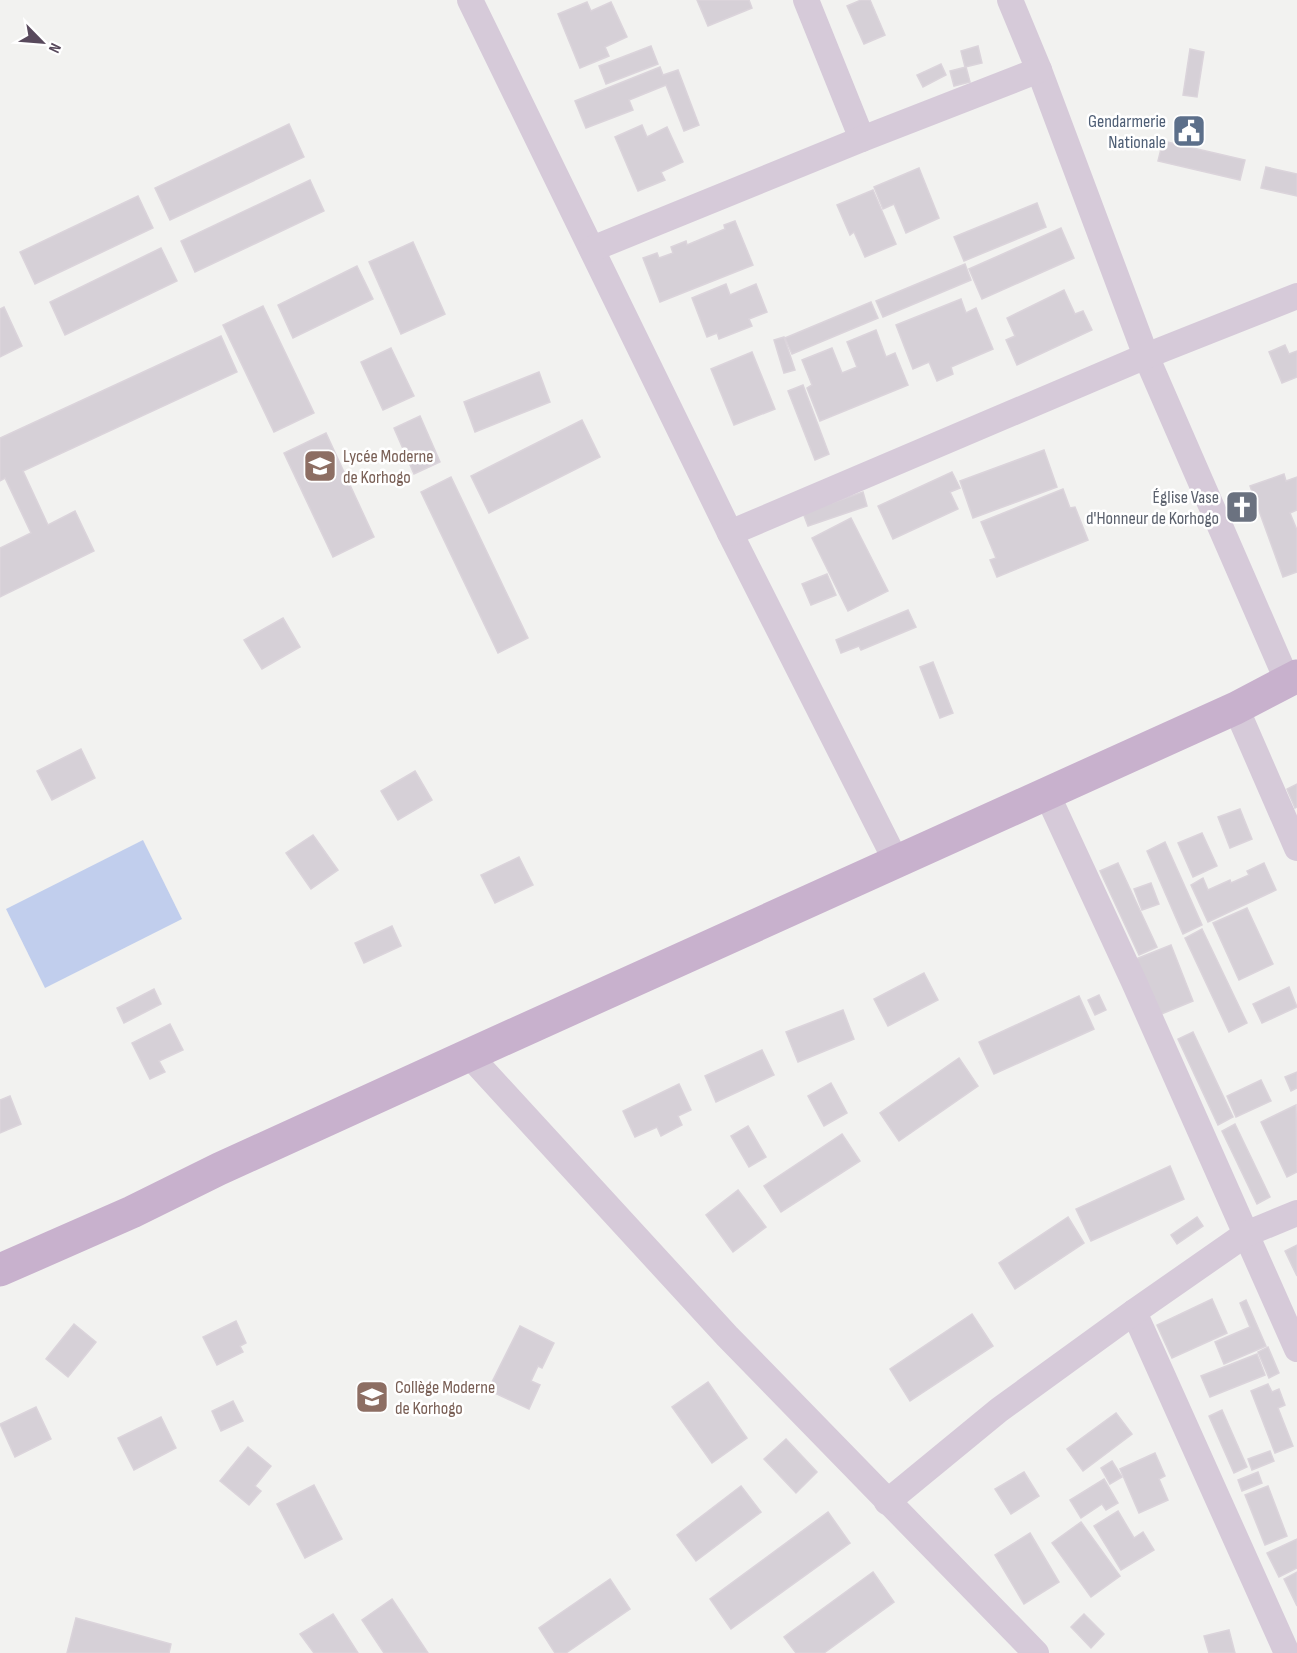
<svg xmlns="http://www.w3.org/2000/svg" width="1297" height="1653" viewBox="0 0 1297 1653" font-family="'Sofia Sans Condensed',sans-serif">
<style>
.park{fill:#c1ceed}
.building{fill:#d6d0d7;stroke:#dbd4db;stroke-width:1.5}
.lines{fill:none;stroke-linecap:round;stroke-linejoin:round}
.street{stroke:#d6cad9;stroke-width:26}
.primary{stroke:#c8b1cd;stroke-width:33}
.labels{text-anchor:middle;stroke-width:5;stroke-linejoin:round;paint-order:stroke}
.service-label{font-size:18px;fill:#4e5e75;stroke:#fff;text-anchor:end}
.education-label{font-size:18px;fill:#785e54;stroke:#fff;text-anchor:start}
.worship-label{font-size:18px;fill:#5b616d;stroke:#fff;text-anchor:end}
</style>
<rect width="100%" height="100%" fill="#f2f2f0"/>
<polygon class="park" points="143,840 182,919 45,988 6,909"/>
<g class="building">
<polygon points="697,0 749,0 752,8 708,26"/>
<polygon points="861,0 870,0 885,35 864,44 847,6"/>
<polygon points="587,2 591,11 611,2 627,37 605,47 609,56 580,68 558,14"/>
<polygon points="651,46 658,64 606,84 599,66"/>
<polygon points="978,46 982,63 965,67 961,51"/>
<polygon points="1190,49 1204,52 1197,97 1183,95"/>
<polygon points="941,64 946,75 923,87 917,75"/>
<polygon points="660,67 663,75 678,70 699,125 684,131 666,85 629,100 633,110 586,128 575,101"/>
<polygon points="966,67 970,82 954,86 950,71"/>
<polygon points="289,124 304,157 170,220 155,188"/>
<polygon points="642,125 647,137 667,127 683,162 661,172 665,180 638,191 615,137"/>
<polygon points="1163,141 1245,160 1240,180 1158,161"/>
<polygon points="1266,167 1297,174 1297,196 1261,188"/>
<polygon points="919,168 939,218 906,233 894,204 883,209 874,187"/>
<polygon points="310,180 324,211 195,272 181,241"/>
<polygon points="873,190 896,244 865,257 854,232 850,235 837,205"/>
<polygon points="138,196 153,228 35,284 20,252"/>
<polygon points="1037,203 1046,227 964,261 954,237"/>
<polygon points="735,221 753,265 660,302 643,258 657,253 659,258 673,253 671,247 686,241 687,245 725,229 724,225"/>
<polygon points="1061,228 1074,258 982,299 969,269"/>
<polygon points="413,242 445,314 401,334 369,262"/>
<polygon points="161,248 177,281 65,335 50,302"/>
<polygon points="965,264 971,280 883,317 876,301"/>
<polygon points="357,266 373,299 293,338 278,305"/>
<polygon points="726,284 730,295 756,284 767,312 749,319 752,326 719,339 717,333 707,337 692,298"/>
<polygon points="1064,290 1075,314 1083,311 1092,330 1017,365 1006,340 1015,336 1007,318"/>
<polygon points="961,299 966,313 976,308 993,349 951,367 953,374 937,381 929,362 913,369 896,325"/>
<polygon points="871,302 878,318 792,354 785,338"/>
<polygon points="263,306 314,413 274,432 223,325"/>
<polygon points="4,307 22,346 0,357 0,309"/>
<polygon points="876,330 886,357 895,353 908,385 820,421 807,388 812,385 802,360 832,348 842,373 857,367 847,342"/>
<polygon points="221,336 237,372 23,471 48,525 75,511 94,551 0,597 0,548 31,533 5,478 0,481 0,438"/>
<polygon points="784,337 795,370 784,373 774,340"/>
<polygon points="1285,345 1289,354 1297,351 1297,377 1282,383 1269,352"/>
<polygon points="391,348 414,396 383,410 361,362"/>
<polygon points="752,352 775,409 734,425 711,369"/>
<polygon points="539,372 550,402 475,432 464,402"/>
<polygon points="803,385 829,454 815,460 788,391"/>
<polygon points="420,416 440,462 414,474 394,428"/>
<polygon points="582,420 600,457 489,513 471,476"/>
<polygon points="326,433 374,537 333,557 284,453"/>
<polygon points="1044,450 1057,487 973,518 960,481"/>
<polygon points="952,472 960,488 950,492 958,509 893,539 878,506"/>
<polygon points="1284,474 1286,481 1297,477 1297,510 1290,513 1297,530 1297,572 1283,577 1250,486"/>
<polygon points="451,477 528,638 498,653 421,492"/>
<polygon points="1063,489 1070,508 1075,507 1088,540 997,577 990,560 996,558 981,522"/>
<polygon points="863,492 867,506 808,526 803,513"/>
<polygon points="851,518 888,591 848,611 812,538"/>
<polygon points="827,574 836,595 811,605 802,584"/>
<polygon points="908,610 916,627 861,650 859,646 841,653 836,640"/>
<polygon points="283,618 300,647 262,669 244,640"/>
<polygon points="933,662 953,713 940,718 920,667"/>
<polygon points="81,749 95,778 52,800 37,771"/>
<polygon points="415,771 432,800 398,820 381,791"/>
<polygon points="1297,784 1297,807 1295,808 1287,789"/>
<polygon points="1240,809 1252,839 1230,848 1218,817"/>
<polygon points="1202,833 1217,866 1193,877 1178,843"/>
<polygon points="313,835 338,870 311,889 286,853"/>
<polygon points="1165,842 1202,925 1183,934 1147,851"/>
<polygon points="519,857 533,885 495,903 481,875"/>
<polygon points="1118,863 1157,947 1139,955 1100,871"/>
<polygon points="1264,863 1276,890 1208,922 1191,885 1203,878 1208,890 1230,880 1231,883 1249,875 1247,871"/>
<polygon points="1151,883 1159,904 1142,910 1134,889"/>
<polygon points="1247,908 1273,964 1239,980 1213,923"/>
<polygon points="392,926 401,946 364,963 355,943"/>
<polygon points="1202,929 1247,1023 1229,1032 1185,938"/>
<polygon points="1171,945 1193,1001 1159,1015 1136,959"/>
<polygon points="924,973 938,1000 888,1026 874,999"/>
<polygon points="1289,987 1297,1007 1262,1023 1253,1004"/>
<polygon points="154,989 161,1004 124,1023 117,1008"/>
<polygon points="1099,995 1106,1010 1095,1015 1088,1000"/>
<polygon points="1079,996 1094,1029 994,1074 979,1042"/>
<polygon points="843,1010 854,1039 798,1062 786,1032"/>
<polygon points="170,1024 183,1050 159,1061 165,1072 150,1079 132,1043"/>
<polygon points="1193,1032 1233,1117 1218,1125 1178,1039"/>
<polygon points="762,1050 774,1075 716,1102 705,1076"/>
<polygon points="959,1058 978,1086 899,1141 880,1113"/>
<polygon points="1297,1072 1297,1088 1291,1091 1285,1077"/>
<polygon points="1261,1080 1271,1101 1236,1117 1227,1096"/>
<polygon points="831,1083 847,1113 824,1126 808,1096"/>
<polygon points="679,1084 691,1110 678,1116 682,1125 661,1136 657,1127 635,1137 623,1111"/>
<polygon points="10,1096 21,1124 0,1133 0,1100"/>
<polygon points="1296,1105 1297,1172 1287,1177 1261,1122"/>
<polygon points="1235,1124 1270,1197 1257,1204 1222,1131"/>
<polygon points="748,1126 766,1157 749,1167 731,1136"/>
<polygon points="842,1134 860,1161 781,1212 764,1186"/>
<polygon points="1170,1166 1184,1199 1091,1241 1076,1209"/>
<polygon points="738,1190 766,1227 733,1252 706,1215"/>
<polygon points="1068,1217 1084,1243 1015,1289 999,1263"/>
<polygon points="1197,1217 1203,1226 1177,1244 1171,1235"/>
<polygon points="1297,1245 1297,1276 1285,1251"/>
<polygon points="1212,1299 1227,1333 1172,1358 1157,1325"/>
<polygon points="1246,1300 1266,1346 1224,1364 1215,1342 1250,1327 1240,1303"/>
<polygon points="972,1314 993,1346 910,1401 890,1369"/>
<polygon points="236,1321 246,1343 240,1346 243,1352 217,1365 203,1337"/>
<polygon points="74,1324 96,1342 68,1377 46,1359"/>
<polygon points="520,1326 554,1343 542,1368 538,1366 531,1381 540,1385 529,1409 488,1390"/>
<polygon points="1268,1347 1279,1373 1269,1378 1258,1352"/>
<polygon points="1257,1354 1265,1375 1210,1397 1201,1376"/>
<polygon points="708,1382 747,1438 712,1463 672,1407"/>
<polygon points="1268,1384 1272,1392 1279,1389 1285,1405 1278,1408 1293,1446 1275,1453 1251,1391"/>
<polygon points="233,1401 243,1421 221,1431 212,1411"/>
<polygon points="36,1407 51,1439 15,1457 0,1424"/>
<polygon points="1222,1410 1247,1467 1234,1473 1209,1416"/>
<polygon points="1116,1413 1132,1434 1083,1471 1067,1449"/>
<polygon points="161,1417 176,1448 134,1470 118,1438"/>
<polygon points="786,1439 817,1472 796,1493 764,1459"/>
<polygon points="248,1447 271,1466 255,1486 261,1491 249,1505 220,1481"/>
<polygon points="1270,1451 1274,1461 1252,1470 1248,1459"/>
<polygon points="1155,1453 1165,1476 1159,1479 1168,1500 1139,1513 1120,1469"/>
<polygon points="1112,1461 1122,1477 1110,1484 1101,1468"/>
<polygon points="1024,1472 1039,1496 1011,1514 995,1489"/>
<polygon points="1258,1472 1262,1483 1242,1491 1238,1480"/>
<polygon points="1104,1479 1118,1503 1106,1510 1102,1504 1081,1518 1070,1500"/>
<polygon points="314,1485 342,1539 305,1558 277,1504"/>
<polygon points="741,1486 761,1512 696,1561 677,1535"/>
<polygon points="1268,1486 1287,1536 1265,1545 1245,1495"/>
<polygon points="1118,1511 1134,1538 1143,1532 1154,1550 1121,1570 1094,1526"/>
<polygon points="828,1512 850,1543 731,1629 710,1599"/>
<polygon points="1081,1522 1120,1576 1091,1597 1052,1543"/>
<polygon points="1030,1533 1059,1582 1024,1604 995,1555"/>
<polygon points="1297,1539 1297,1568 1279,1577 1267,1553"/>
<polygon points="873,1572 894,1602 824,1653 796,1653 784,1637"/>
<polygon points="1297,1572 1297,1606 1284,1579"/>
<polygon points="610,1579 630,1609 566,1653 555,1653 539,1628"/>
<polygon points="392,1599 428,1653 384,1653 362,1620"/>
<polygon points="333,1614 358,1653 314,1653 300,1634"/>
<polygon points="1084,1614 1104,1634 1091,1648 1071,1627"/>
<polygon points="76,1618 171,1644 169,1653 67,1653"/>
<polygon points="1229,1630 1235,1653 1209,1653 1204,1636"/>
</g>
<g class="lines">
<g class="street">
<polyline points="470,0 730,533 897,863"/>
<polyline points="806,0 862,139"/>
<polyline points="1010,0 1039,70 1146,356 1287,680"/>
<polyline points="592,249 862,139 1039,70"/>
<polyline points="730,533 1146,356 1297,296"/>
<polyline points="1236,708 1297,848"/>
<polyline points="1047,794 1134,982 1297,1349"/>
<polyline points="469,1055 727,1336 1036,1653"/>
<polyline points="1134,1312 1287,1653"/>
<polyline points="887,1502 999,1410 1134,1312 1246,1234 1297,1213"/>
</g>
<polyline class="primary" points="0,1270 132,1212 219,1169 469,1055 1236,708 1297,676"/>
</g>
<defs>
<symbol id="civic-square" viewBox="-11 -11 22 22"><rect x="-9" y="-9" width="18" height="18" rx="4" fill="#5c6f8a" stroke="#fff"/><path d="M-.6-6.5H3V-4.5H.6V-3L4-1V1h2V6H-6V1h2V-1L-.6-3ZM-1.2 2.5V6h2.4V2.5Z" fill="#fff"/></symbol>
<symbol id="school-square" viewBox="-11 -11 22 22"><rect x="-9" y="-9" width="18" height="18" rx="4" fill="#8d6e63" stroke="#fff"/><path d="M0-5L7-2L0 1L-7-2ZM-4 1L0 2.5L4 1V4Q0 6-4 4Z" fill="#fff"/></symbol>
<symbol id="church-square" viewBox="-11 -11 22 22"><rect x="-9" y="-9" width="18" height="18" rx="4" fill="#6b7280" stroke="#fff"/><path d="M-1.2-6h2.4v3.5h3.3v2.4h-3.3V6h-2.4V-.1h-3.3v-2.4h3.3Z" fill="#fff"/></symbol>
</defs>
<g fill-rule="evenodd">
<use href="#civic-square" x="1170" y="112" width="38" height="38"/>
<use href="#school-square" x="301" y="447" width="38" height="38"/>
<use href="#church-square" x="1223" y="488" width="38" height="38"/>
<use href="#school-square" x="353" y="1378" width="38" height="38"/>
</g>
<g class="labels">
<g class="service-label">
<text x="1166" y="127">Gendarmerie<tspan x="1166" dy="21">Nationale</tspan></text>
</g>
<g class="education-label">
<text x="343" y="462">Lycée Moderne<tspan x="343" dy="21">de Korhogo</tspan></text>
<text x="395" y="1393">Collège Moderne<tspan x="395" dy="21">de Korhogo</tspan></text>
</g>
<g class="worship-label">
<text x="1219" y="503">Église Vase<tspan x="1219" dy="21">d'Honneur de Korhogo</tspan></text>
</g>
</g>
<g transform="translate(42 42) rotate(115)" stroke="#ffffff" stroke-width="4.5" paint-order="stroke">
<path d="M0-4.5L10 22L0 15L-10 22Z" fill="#58495c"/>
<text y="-9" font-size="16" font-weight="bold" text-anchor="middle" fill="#58495c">N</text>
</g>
</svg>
